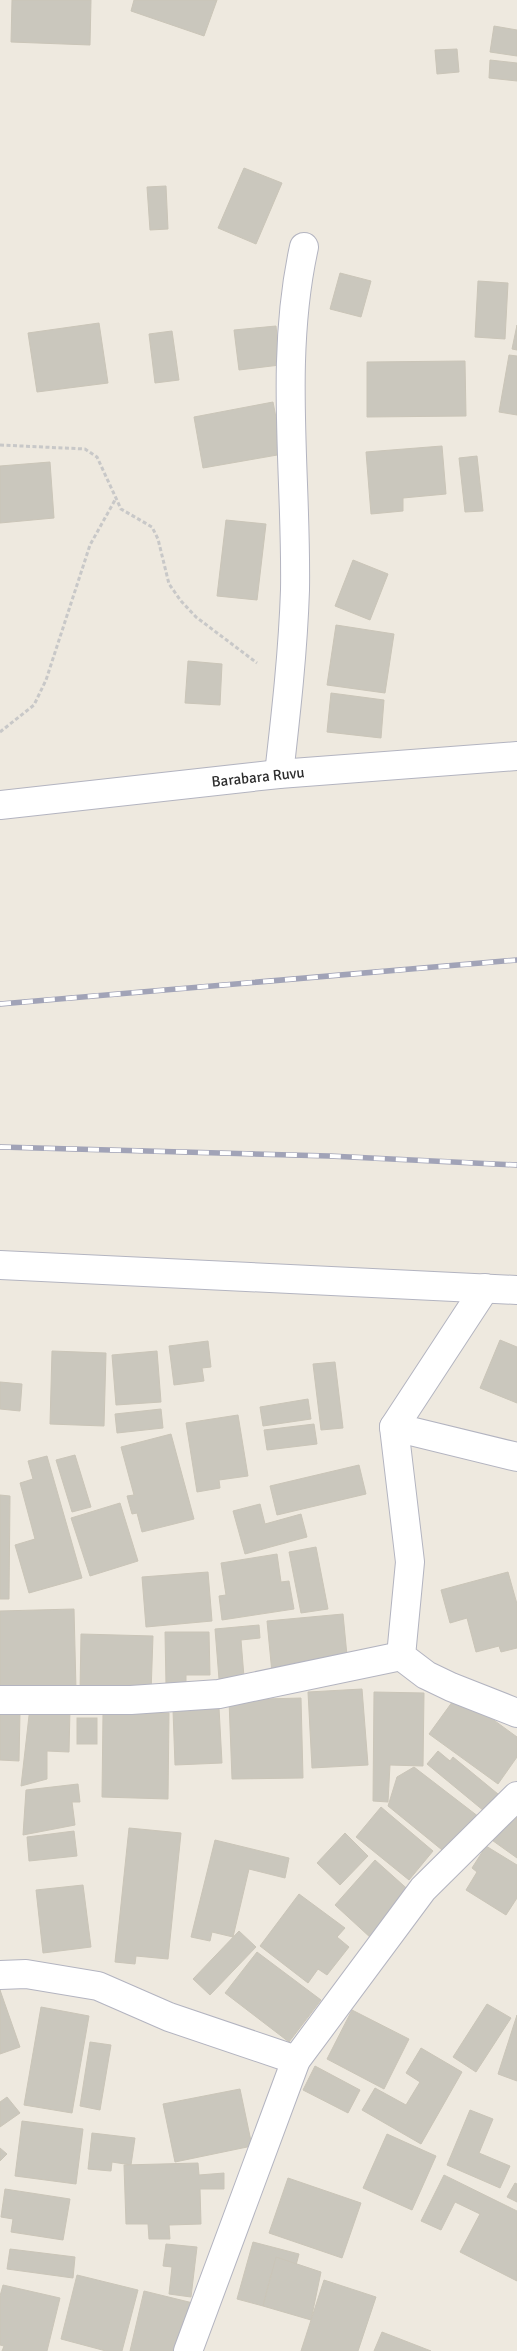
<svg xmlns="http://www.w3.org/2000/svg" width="517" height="2351" viewBox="0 0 517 2351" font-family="Signika,sans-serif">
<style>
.building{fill:#cac7bd;stroke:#cac5b8}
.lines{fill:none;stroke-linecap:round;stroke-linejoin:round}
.minor-casing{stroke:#b3b4c0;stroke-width:30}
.path{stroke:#c8c8c8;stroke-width:3;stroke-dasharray:4 2.5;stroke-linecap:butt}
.minor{stroke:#fff;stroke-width:28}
.rail-casing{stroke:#a1a3b7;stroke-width:5.5}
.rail{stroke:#fff;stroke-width:4;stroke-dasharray:11;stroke-linecap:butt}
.labels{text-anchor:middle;stroke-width:4;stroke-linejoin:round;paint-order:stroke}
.street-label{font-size:15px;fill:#2d2d2d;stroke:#fff}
</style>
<rect width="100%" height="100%" fill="#eee9df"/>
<g class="building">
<polygon points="12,0 91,0 90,45 11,42"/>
<polygon points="134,0 217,0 204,36 131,11"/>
<polygon points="494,26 517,30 517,56 490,52"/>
<polygon points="457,49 459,72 437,74 435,50"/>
<polygon points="490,60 517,63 517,81 489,78"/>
<polygon points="244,168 282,183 256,244 218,228"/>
<polygon points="166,186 168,229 150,230 147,187"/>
<polygon points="340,273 371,281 361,317 330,309"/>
<polygon points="478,281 508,283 505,339 475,337"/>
<polygon points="99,323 108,383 37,392 28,333"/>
<polygon points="517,325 517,350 512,349"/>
<polygon points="276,326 280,365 239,370 234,330"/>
<polygon points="172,331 179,380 155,383 149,334"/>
<polygon points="509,355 517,356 517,415 499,412"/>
<polygon points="465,361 466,416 367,417 367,362"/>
<polygon points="273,402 283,454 203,468 194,417"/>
<polygon points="442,446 446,494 403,498 403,511 371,514 366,452"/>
<polygon points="477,456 483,511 465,512 459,458"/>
<polygon points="50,462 54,518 0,523 0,466"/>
<polygon points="226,520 266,524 257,600 217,596"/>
<polygon points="353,560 388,574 370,620 335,606"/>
<polygon points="336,625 394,634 385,693 327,685"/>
<polygon points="188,661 222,664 220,705 185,703"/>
<polygon points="331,693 384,700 381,738 327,732"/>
<polygon points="500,1340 517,1347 517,1403 480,1388"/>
<polygon points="208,1341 211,1367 202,1368 204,1381 174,1385 169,1346"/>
<polygon points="52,1351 106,1353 104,1426 50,1424"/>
<polygon points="157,1351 161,1402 116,1405 112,1355"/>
<polygon points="335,1362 343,1428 321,1430 313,1364"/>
<polygon points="0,1382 22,1384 20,1411 0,1409"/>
<polygon points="308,1399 311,1419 263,1426 260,1407"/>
<polygon points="161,1409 163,1428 117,1433 115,1414"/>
<polygon points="238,1415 248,1476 219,1480 220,1488 197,1492 186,1423"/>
<polygon points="314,1424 317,1444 267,1450 264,1430"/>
<polygon points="171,1434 194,1519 142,1532 137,1513 132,1514 127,1496 134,1495 121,1447"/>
<polygon points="75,1455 91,1507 72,1512 56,1460"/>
<polygon points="47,1456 82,1578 29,1593 15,1545 35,1539 20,1483 33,1479 28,1461"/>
<polygon points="359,1465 366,1494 277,1515 270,1486"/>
<polygon points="0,1495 10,1496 9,1599 0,1599"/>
<polygon points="120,1503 138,1561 90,1576 71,1518"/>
<polygon points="260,1504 265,1524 301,1514 307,1537 245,1554 233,1511"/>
<polygon points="316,1547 328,1609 301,1613 289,1552"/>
<polygon points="277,1554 281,1582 289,1581 294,1609 222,1620 219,1596 226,1595 221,1563"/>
<polygon points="208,1572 212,1621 146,1627 142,1577"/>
<polygon points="508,1572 517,1604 517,1648 501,1652 499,1646 476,1652 467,1618 450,1623 441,1590"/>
<polygon points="74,1609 76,1689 0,1691 0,1611"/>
<polygon points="343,1614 348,1666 272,1673 267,1621"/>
<polygon points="259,1625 260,1638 241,1640 244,1677 219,1679 215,1629"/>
<polygon points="165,1632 209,1632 210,1675 186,1675 186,1684 166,1685"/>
<polygon points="81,1634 153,1636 151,1693 80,1691"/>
<polygon points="362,1689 368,1765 312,1768 308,1692"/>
<polygon points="374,1692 424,1693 423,1766 390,1765 388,1802 373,1801"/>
<polygon points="458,1694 517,1737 517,1757 498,1784 429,1734"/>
<polygon points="301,1698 303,1778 232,1779 229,1700"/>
<polygon points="30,1707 70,1709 69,1752 47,1751 47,1779 21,1786"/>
<polygon points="219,1708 222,1763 175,1765 173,1710"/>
<polygon points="0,1711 20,1712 19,1761 0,1760"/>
<polygon points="103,1713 169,1713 168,1799 102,1797"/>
<rect x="77" y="1718" width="20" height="26"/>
<polygon points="438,1751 450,1761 453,1757 498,1794 484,1811 427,1764"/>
<polygon points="414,1767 479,1817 447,1854 388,1806 397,1777"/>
<polygon points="78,1784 80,1802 72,1802 75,1825 23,1835 26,1790"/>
<polygon points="517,1801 517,1858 489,1838"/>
<polygon points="381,1807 433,1851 409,1880 356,1837"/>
<polygon points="129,1828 181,1833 168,1959 136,1956 135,1964 115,1962"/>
<polygon points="74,1831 77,1856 29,1861 27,1837"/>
<polygon points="345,1833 368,1856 340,1885 317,1863"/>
<polygon points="215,1840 289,1858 285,1878 249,1869 233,1937 212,1932 210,1941 191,1937"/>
<polygon points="486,1846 517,1865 517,1898 506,1915 466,1890 477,1872 472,1868"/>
<polygon points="375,1860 413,1894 372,1939 335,1905"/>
<polygon points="83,1885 91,1947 43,1953 36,1890"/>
<polygon points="299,1894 345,1928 337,1937 349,1947 327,1975 318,1969 308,1983 260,1946"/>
<polygon points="239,1931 256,1947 210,1995 193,1979"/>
<polygon points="257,1952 321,2000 289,2042 225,1993"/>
<polygon points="0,1990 20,2047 0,2054"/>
<polygon points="487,2004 511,2018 476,2072 453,2057"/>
<polygon points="41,2007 89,2016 72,2113 24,2105"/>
<polygon points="352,2010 409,2039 384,2089 327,2059"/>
<polygon points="517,2015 517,2081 498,2074"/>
<polygon points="90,2042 111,2045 100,2110 80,2106"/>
<polygon points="421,2048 462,2072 421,2144 362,2110 375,2088 406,2105 420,2082 406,2073"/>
<polygon points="315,2066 360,2090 348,2113 303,2090"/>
<polygon points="240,2089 252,2146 175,2162 163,2104"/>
<polygon points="7,2097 20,2113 0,2127 0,2102"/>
<polygon points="470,2110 493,2119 479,2153 510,2166 500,2188 447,2165"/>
<polygon points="22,2121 83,2129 76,2184 15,2176"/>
<polygon points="92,2133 135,2138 131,2165 112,2162 111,2171 88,2169"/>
<polygon points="387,2134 436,2156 412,2210 363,2188"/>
<polygon points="0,2148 7,2154 0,2161"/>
<polygon points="198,2163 199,2175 224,2173 224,2189 200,2189 201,2224 169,2225 170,2239 149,2239 148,2224 126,2224 124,2165"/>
<polygon points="444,2175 517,2211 517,2281 460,2252 480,2214 455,2202 441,2230 421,2221"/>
<polygon points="288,2178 361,2203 342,2258 269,2233"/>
<polygon points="515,2183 517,2184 517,2202 507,2197"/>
<polygon points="5,2189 70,2199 63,2240 11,2232 13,2219 1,2217"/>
<polygon points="253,2242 299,2254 292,2280 271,2274 263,2306 237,2299"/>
<polygon points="166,2244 197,2247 191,2297 169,2294 172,2267 163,2266"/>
<polygon points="10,2249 75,2257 73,2278 7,2269"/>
<polygon points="276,2257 321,2272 311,2320 263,2306"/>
<polygon points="77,2275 138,2290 122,2351 106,2351 61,2339"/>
<polygon points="324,2280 376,2297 358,2351 301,2351"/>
<polygon points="3,2285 60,2298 47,2351 2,2351 4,2346 0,2345 0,2296"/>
<polygon points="144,2291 193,2303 180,2351 130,2351"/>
<polygon points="382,2332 431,2351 374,2351"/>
</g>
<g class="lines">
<defs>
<g id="minor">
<path d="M 279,774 C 286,713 293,651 295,590 C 297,476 279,360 304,247"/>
<polyline points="0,805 279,774 517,756"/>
<polyline points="0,1265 517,1290"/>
<polyline points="485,1288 394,1427 410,1562 401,1656 426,1675 451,1687 517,1713"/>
<polyline points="394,1427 517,1457"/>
<polyline points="0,1700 131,1700 219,1694 401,1656"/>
<polyline points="0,1975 26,1974 98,1986 169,2017 296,2060"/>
<polyline points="188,2351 296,2060 423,1889 517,1796"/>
</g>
</defs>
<use href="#minor" class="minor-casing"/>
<g class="path">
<polyline points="0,445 85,449 97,457 121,509 152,527 158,539 169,584 181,601 196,617 257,663"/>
<polyline points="0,732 34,705 46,680 90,545 115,500"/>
</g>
<use href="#minor" class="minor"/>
<defs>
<g id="rail">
<polyline points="0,1004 517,960"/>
<polyline points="0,1147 329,1156 517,1165"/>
</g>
</defs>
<use href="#rail" class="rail-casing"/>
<use href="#rail" class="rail"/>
</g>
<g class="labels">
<g class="street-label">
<text transform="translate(258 777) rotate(-6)" y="5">Barabara Ruvu</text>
</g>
</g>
</svg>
